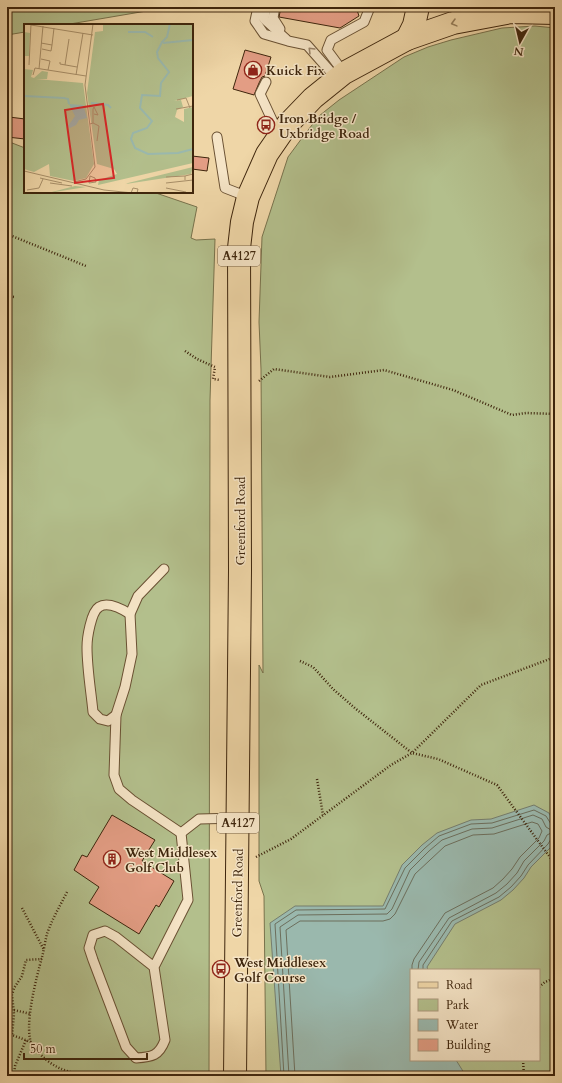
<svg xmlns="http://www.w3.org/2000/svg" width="562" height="1083" viewBox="0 0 562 1083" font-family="Cardo,serif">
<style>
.green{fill:#b3bf8c;stroke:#78724c;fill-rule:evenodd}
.water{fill:#9ab8ad;stroke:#757d6d}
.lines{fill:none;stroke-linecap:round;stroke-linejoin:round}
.shore{stroke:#6c6e5c;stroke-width:1}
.building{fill:#e39d84;stroke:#3e250c}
.lane-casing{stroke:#6a5133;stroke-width:11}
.primary-casing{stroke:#3e250c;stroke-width:24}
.path{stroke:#3e250c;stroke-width:2.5;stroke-dasharray:1 2;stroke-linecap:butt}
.lane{stroke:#f5e4c6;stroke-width:9}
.primary{stroke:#efd6a7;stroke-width:22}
.oneway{stroke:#967e5a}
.oneway2{stroke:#9a8469}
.labels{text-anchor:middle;stroke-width:3;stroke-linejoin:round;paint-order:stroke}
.shield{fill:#f5e4c6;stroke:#755e44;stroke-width:1}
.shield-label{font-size:12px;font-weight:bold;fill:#3e250c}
.poi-label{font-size:13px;font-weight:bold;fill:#3e250c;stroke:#f5e4c6;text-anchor:start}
.street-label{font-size:13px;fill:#3e250c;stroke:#f5e4c6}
.inset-river{fill:none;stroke:#9ab8ad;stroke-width:2}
.inset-road{fill:none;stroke:#a88f69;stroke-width:1}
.view{fill:#d62828;fill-opacity:0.15;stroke:#d62828;stroke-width:2}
.inset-edge{fill:none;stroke:#3e250c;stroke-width:2}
</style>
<rect width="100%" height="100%" fill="#efd6a7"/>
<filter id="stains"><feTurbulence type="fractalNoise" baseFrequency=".005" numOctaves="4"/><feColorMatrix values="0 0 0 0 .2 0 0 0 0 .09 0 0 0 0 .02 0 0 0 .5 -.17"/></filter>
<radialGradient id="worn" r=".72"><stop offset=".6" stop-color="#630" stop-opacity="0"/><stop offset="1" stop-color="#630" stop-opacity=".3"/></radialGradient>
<g class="green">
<polygon points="7,7 170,7 64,25 25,25 25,32 7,35"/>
<path d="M 535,26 L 555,28 L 555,1076 L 266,1076 L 264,896 L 259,881 L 259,665 L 263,673 L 261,369 L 259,322 L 262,237 L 288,157 L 305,134 L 319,116 L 339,100 L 404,57 L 428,47 L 451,40 L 502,28 ZM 411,970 L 539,970 L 539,1060 L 411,1060 Z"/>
<polygon points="7,141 25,148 25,192 153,192 197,207 191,238 196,240 215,239 210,400 209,1076 7,1076"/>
</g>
<polygon class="water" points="534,805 549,813 555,824 555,837 552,846 531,867 524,878 513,890 501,900 455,924 427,967 428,970 411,970 411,1060 456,1060 466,1076 281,1076 270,923 295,906 383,906 402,865 422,845 437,833 471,820 491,819"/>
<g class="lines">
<g class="shore">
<polyline points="423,970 423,965 452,921 499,897 511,887 521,876 528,865 548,844 551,839 555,838"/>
<polyline points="284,1076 275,924 296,910 385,909 405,868 425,848 439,836 471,824 492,823 534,810 546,816 551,824 555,825"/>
<polyline points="289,1076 280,927 298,915 387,914 392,909 410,870 429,851 442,840 472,829 492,828 533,815 542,819 546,827 551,830 551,833 547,835 544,841 524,861 517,873 507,884 496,893 449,918 419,962 418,970"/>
<polyline points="295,1076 286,930 300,921 383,921 390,919 395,914 415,874 445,846 473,835 494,834 532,822 538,824 542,831 539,838 520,857 512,869 503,879 493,888 445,913 414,959 412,965 412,970"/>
</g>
</g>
<g class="building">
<polygon points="281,7 356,7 359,16 340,28 279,17"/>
<polygon points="245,50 271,57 265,76 262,77 259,83 254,95 233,89"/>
<polygon points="9,117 25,119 25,139 7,137"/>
<polygon points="192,156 209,158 207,171 192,169"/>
<polygon points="112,815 155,840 142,861 174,881 159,907 156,905 139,934 89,903 99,887 74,870 82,855 87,857"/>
</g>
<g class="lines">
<defs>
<g id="lane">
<polyline points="258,7 255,21 264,34 288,41 307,45 337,79"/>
<polyline points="266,7 264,19 286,39"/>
<polyline points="275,7 273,18 280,29"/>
<polyline points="344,73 327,50 331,40 364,22 370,7"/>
<polyline points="266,82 260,94 279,135"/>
<polyline points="217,137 225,188 248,197"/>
<polyline points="164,569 138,596 130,614 132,654 125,687 116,715 114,775 119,789 132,800 181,833"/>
<path d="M 116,715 L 108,721 L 100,719 L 93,712 C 91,691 87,669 87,647 C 87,638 91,612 99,607 C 108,601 122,609 130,614"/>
<path d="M 154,967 L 116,937 L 105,931 L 93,935 L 89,948 L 93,960 L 126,1047 L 136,1058 C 152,1057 159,1056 165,1040 L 154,967 L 188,900 L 181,833 L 199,819 L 238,818"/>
</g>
<g id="primary">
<polyline points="407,39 414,25 418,7"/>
<polyline points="235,1076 240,570 239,248 242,222 248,197 267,154 287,125 313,98 344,73 407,39 453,23 511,12 555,13"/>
</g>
</defs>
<use href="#lane" class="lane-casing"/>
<use href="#primary" class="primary-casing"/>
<g class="path">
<polyline points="7,234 86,266"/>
<polyline points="7,296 14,297"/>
<polyline points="185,351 197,359 215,367 213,379 220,380"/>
<polyline points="259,381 274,369 330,377 384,370 453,390 512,415 526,413 555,414"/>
<polyline points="300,661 313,667 333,689 356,709 412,753 481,685 555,657"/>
<polyline points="317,779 323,815"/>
<polyline points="256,857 291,839 391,765 412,753 438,759 497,785 555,864"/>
<path d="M 67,892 C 60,906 52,919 47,934 C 45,941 44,950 42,957 C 37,976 22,1030 33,1047 C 34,1049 37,1051 39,1053 C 52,1067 66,1072 84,1075"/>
<polyline points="22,908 44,950"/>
<polyline points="539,987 545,982 555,978"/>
<polyline points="14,1010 31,1014"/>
<polyline points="31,1042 12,1035 14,1014 12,995 14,988 22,976 26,960 42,959"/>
<polyline points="523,1060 524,1076"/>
<polyline points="14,1075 15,1066 26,1040"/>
</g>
<use href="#lane" class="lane"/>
<use href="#primary" class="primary"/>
</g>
<defs><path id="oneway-chevron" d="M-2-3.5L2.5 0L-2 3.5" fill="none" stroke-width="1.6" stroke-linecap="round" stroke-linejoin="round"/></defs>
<use class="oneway" href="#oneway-chevron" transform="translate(454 23) rotate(165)"/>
<use class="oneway2" href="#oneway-chevron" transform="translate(311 50) rotate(-135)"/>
<defs>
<symbol id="shop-ring" viewBox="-11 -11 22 22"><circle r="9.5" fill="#f5e4c6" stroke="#8f2418" stroke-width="1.5"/><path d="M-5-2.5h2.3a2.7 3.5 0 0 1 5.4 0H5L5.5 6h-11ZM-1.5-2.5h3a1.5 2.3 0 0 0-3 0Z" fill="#8f2418"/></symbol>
<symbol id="bus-ring" viewBox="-11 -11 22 22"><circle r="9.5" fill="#f5e4c6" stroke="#8f2418" stroke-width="1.5"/><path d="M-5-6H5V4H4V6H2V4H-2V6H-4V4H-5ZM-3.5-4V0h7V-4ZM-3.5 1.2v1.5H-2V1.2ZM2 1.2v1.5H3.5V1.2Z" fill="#8f2418"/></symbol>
<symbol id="building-ring" viewBox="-11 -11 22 22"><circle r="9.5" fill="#f5e4c6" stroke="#8f2418" stroke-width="1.5"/><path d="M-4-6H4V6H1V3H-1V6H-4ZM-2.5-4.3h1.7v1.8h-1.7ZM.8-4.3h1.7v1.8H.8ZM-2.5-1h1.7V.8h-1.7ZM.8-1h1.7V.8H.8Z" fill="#8f2418"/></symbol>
</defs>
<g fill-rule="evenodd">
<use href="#shop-ring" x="243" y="60" width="20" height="20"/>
<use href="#bus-ring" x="256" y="115" width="20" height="20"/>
<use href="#building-ring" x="102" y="849" width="20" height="20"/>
<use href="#bus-ring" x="211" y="959" width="20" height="20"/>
</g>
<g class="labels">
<g class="shield">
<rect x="218" y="246" width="42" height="20" rx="3"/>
<rect x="217" y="813" width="42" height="20" rx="3"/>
</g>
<g class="shield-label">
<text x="239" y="260">A4127</text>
<text x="238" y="827">A4127</text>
</g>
<g class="poi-label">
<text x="266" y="75">Kuick Fix</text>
<text x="279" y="123">Iron Bridge /<tspan x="279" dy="15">Uxbridge Road</tspan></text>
<text x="125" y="857">West Middlesex<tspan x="125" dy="15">Golf Club</tspan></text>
<text x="234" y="967">West Middlesex<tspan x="234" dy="15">Golf Course</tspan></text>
</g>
<g class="street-label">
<text transform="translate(240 521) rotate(-90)" y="5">Greenford Road</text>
<text transform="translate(237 893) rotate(-89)" y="5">Greenford Road</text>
</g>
</g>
<g transform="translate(24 24)">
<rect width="169" height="169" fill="#efd6a7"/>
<path d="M 79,0 L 169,0 L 169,72 L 150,77 L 157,76 L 159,83 L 153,86 L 151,93 L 160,98 L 160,85 L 169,83 L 169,139 L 74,161 L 75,156 L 93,150 L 90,145 L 73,140 L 63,69 L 71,8 L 79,7 ZM 0,8 L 6,9 L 5,32 L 0,32 ZM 0,45 L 9,46 L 7,53 L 10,54 L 18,47 L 24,48 L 23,55 L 12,55 L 59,59 L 70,140 L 62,154 L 50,157 L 26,152 L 25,140 L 10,148 L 0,145 ZM 169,143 L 167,150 L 102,160 L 104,159 ZM 51,162 L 62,163 L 24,169 Z" fill="#b3bf8c"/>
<path d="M 45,80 L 59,81 L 63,94 L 55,96 L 52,101 L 46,104 L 44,102 L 51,92 Z" fill="#9ab8ad"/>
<path class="inset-river" d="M 146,0 L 143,13 L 138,18 L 133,28 L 134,34 L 145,48 L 137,59 L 136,72 L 118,71 L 116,84 L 128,97 L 123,104 L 109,109 L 107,115 L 111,124 L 124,130 L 154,129 L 169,125M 104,8 L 121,8 L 129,13M 139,19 L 169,16M 0,72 L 40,74 L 44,75 L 45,80M 67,79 L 84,81 L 87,84"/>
<path class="inset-road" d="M 7,1 L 69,11M 17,19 L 28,21 L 30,4M 18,25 L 27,27 L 28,21M 17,35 L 26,37 L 24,46M 36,38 L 36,40 L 53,43M 5,41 L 7,0M 41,41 L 45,15M 15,45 L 19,2M 9,51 L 11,44 L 62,52M 52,51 L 59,9M 153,76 L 162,74 L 166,84M 152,85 L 169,82M 69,99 L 75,102 L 73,117M 66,100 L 69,99 L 69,85 L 70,83 L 74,91 L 70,90M 0,147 L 80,166 L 109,169M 66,152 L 65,159 L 72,158 L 71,154 L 66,152M 142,153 L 161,152M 16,154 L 38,159M 161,156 L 161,152 L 169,150M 50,158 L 62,155 L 71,143 L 61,61 L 69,0M 26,159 L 48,162M 142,159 L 169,156M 142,164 L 162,168M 3,166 L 15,164 L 19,155M 107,169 L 109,164 L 114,165 L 113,169"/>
<path class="view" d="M 79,80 L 90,154 L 51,159 L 41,86 Z"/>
<rect width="169" height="169" class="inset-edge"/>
</g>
<rect width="562" height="1083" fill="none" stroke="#efd6a7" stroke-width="24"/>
<rect x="8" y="8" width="546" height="1067" fill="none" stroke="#3e250c" stroke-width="2"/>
<rect x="12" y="12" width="538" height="1059" fill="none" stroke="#3e250c"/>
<rect x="410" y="969" width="130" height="92" fill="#f5e4c6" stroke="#ac987c"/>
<rect x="418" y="982" width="20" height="6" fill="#efd6a7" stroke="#ac987c"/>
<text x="446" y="989" font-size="12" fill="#3e250c">Road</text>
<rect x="418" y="999" width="20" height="12" fill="#b3bf8c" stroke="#ac987c"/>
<text x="446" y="1009" font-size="12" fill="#3e250c">Park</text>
<rect x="418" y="1019" width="20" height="12" fill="#9ab8ad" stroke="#ac987c"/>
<text x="446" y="1029" font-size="12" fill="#3e250c">Water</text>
<rect x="418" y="1039" width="20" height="12" fill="#e39d84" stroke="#ac987c"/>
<text x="446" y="1049" font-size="12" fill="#3e250c">Building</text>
<g transform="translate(520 42) rotate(188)" stroke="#f5e4c6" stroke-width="3" paint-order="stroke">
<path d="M0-3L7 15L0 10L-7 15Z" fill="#3e250c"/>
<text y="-6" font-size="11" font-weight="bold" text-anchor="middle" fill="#3e250c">N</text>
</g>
<path d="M24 1053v6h123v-6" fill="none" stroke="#3e250c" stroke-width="2"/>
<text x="30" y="1053" font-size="12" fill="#3e250c" stroke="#f5e4c6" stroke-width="3" paint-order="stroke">50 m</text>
<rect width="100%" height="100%" filter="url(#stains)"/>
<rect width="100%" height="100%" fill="url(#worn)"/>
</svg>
